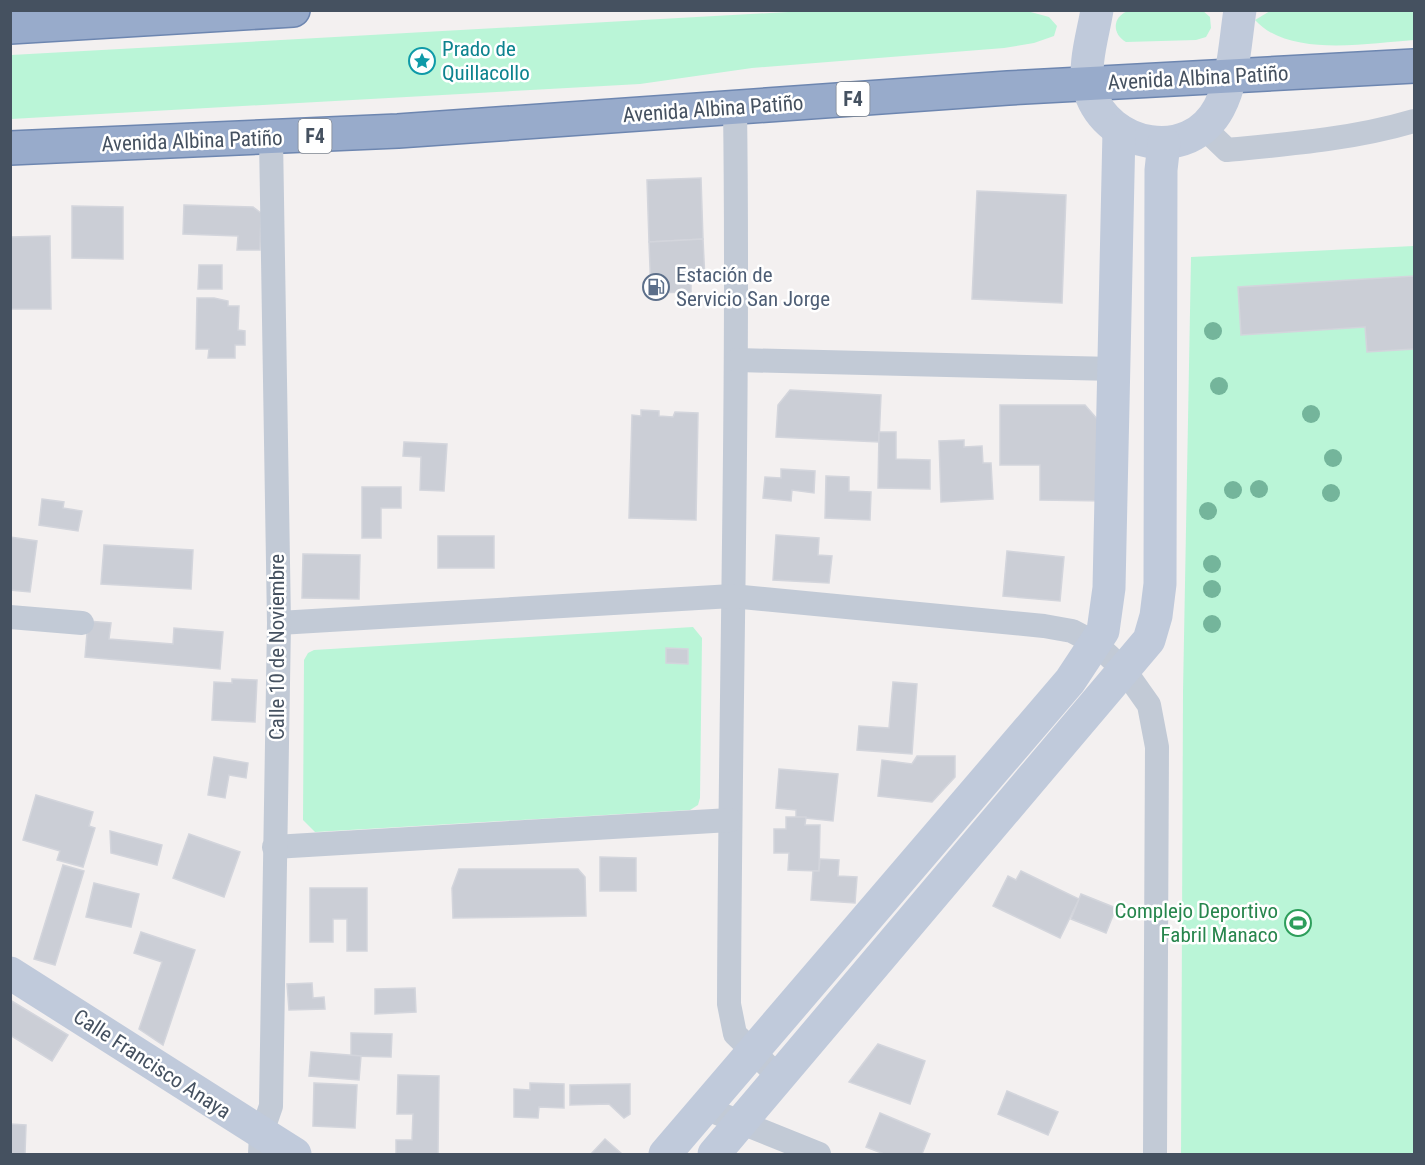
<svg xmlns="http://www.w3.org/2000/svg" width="1425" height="1165" viewBox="0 0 1425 1165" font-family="'Roboto Condensed',sans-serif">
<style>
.green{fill:#baf5d7}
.building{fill:#cbced6;stroke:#d3d5dc;stroke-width:1.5}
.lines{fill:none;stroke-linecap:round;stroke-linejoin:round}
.trunk-casing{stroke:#6d86b0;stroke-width:36}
.minor{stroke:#c2cad6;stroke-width:24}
.secondary{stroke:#c0cadb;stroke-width:33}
.trunk{stroke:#98abcb;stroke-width:33}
.tree{fill:#74b59b}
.labels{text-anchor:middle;stroke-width:5;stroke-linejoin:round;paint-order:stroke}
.shield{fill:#fff;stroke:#7d8590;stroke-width:1.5}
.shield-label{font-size:20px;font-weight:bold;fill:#455160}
.culture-label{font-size:21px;fill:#0d838f;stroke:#fff;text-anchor:start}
.street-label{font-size:21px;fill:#455160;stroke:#fff}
.service-label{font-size:21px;fill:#4e5e75;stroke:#fff;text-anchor:start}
.leisure-label{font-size:21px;fill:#27864d;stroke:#fff;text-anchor:end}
</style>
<rect width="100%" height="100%" fill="#f3f0f0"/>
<g class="green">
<polygon points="823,10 1027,11 1049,17 1057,26 1054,36 1034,43 1004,48 752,68 640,84 11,119 11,55"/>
<path d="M 1128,11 L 1203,11 L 1210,17 L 1211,28 L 1206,37 L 1196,40 L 1126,42 C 1112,34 1112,17 1128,11 Z"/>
<path d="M 1270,11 L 1414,11 L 1414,40 C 1369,43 1289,58 1255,20 Z"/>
<polygon points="1414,246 1414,1154 1181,1154 1183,692 1191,257"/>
<polygon points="693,627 702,638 700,798 698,805 690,810 315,832 303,820 304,660 308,653 314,650"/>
</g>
<g class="building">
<polygon points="701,178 703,239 649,242 647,180"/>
<polygon points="977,191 1066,195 1062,303 972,299"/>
<polygon points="184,205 253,207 261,213 260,250 237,250 238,236 183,234"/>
<polygon points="72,206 123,207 123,259 72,258"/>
<polygon points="50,236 51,309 10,309 10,237"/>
<polygon points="703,239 705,281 691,281 691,292 651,293 649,242"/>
<polygon points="199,265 222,265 222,289 198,289"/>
<polygon points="1414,276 1414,349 1367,352 1365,327 1241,335 1238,287"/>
<polygon points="197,298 214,298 228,301 228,306 239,306 238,330 245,331 245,345 235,345 235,358 208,358 209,349 196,349"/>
<polygon points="790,390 881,395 879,442 776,437 778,405"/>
<polygon points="1000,405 1085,405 1105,428 1105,501 1040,500 1040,465 1000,465"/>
<polygon points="641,410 659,411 659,416 673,417 675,412 698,413 696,520 629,518 632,415 641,416"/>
<polygon points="879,432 896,432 896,459 930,460 930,489 878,488"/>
<polygon points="964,440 964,447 982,446 983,463 991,463 993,499 941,502 939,441"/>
<polygon points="404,442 447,444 444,491 420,490 421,457 403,456"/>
<polygon points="781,469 815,471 814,493 792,490 791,501 763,498 765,477 781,478"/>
<polygon points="826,476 849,477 849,491 871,492 870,520 825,518"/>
<polygon points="362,487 401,487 401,508 381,508 381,538 362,538"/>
<polygon points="42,499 64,502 63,508 82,511 78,531 39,525"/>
<polygon points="776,535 819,538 818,555 832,556 829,583 773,580"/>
<rect x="438" y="536" width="56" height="32"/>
<polygon points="10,537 37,541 30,592 10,590"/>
<polygon points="104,545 193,550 191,589 101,584"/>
<polygon points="1007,551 1064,557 1060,601 1003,596"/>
<polygon points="303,554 360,555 359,599 302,598"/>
<polygon points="88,621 111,623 109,639 173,644 174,628 223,632 220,669 85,657"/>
<polygon points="666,648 688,649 688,664 666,663"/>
<polygon points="232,679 257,680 255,722 212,720 214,682 232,683"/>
<polygon points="893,682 917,684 912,754 857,750 859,726 889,728"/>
<polygon points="917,756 955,756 955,777 932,802 878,796 882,760 912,764"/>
<polygon points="214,757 248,763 246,778 229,775 225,798 208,795"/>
<polygon points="779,769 838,774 833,821 796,817 796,810 776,808"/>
<polygon points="36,795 93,812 89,826 95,828 83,867 57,860 60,851 23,840"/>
<polygon points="786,817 806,817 805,825 820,825 819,871 788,870 789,853 774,853 774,829 786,829"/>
<polygon points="110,831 162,845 157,865 111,853"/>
<polygon points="189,834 240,852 224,897 173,878"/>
<polygon points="600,857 636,858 636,891 600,891"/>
<polygon points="820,859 839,860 838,876 857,877 855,903 811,900 813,871 819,871"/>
<polygon points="63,865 84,871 55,965 34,959"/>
<polygon points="459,869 578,869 585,877 586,916 453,918 452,888"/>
<polygon points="1021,871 1079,899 1060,938 993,906 1008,876 1016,880"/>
<polygon points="94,883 139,894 131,927 86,917"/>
<polygon points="310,888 367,888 367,951 347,951 347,919 333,919 333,942 310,942"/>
<polygon points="1081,894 1116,908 1106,933 1071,919"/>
<polygon points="141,932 195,950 163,1045 139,1029 162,962 134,953"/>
<polygon points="312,983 313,998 324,997 325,1009 289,1010 287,984"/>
<polygon points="415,988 416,1012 375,1014 375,989"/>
<polygon points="10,1000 68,1035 52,1061 10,1035"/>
<polygon points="351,1033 392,1034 391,1057 351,1056"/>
<polygon points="878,1044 925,1061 910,1104 849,1082"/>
<polygon points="311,1052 361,1056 359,1080 309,1076"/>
<polygon points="398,1075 439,1076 438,1154 396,1154 396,1140 412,1140 413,1114 397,1114"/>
<polygon points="314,1083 357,1085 355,1128 313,1126"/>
<polygon points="530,1083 564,1084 564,1108 539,1107 538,1118 514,1117 514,1089 530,1090"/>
<polygon points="630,1084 630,1114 624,1118 609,1104 570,1105 570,1085"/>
<polygon points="1007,1091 1058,1112 1048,1135 998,1114"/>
<polygon points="880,1113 930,1134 922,1154 884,1154 866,1147"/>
<polygon points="10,1124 26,1125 25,1154 10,1154"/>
<polygon points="605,1139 622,1154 591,1154"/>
</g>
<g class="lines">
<defs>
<g id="trunk">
<polyline points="10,27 293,10"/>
<polyline points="10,148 398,131 1008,88 1414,66"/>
</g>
</defs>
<use href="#trunk" class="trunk-casing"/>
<g class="minor">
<path d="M 735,107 C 739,406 730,705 729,1004 L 735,1034 L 779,1077"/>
<path d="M 1203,127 L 1227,150 C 1291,144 1353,139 1414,121"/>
<polyline points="737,360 1115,369"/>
<polyline points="10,617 82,623"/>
<polyline points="279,623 732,596 1044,626 1072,631 1095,643 1125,671 1149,705 1157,747 1155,1154"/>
<polyline points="274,847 730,820"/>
<polyline points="705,1108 819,1154"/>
<polyline points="260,1154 261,1135 271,1106 279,623 271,138"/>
</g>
<g class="secondary">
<path d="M 1097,10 C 1093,35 1082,67 1090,92 C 1108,147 1189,164 1219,108 C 1234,80 1235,42 1240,10"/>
<polyline points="10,973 295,1154"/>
<polyline points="665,1154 1070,681 1103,631 1109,588 1119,130"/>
<polyline points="714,1154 1149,640 1156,616 1160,584 1161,170 1164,143"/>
</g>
<use href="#trunk" class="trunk"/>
</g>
<g class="tree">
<circle cx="1213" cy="331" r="9"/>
<circle cx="1219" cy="386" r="9"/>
<circle cx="1311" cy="414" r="9"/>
<circle cx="1333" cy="458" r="9"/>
<circle cx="1259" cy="489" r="9"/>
<circle cx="1233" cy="490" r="9"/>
<circle cx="1331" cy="493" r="9"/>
<circle cx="1208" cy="511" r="9"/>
<circle cx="1212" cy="564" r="9"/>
<circle cx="1212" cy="589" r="9"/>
<circle cx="1212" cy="624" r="9"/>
</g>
<defs>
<symbol id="sight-ring" viewBox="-11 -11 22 22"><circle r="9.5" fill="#fff" stroke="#0f9aa8" stroke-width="1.5"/><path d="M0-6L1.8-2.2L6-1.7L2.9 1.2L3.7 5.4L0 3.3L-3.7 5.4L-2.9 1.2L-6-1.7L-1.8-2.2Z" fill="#0f9aa8"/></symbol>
<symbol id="fuel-ring" viewBox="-11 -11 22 22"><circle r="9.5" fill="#fff" stroke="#5c6f8a" stroke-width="1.5"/><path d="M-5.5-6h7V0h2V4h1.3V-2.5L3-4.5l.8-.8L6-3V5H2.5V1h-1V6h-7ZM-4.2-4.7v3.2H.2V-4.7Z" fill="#5c6f8a"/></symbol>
<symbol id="stadium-ring" viewBox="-11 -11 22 22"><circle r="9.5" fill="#fff" stroke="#2e9e5b" stroke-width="1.5"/><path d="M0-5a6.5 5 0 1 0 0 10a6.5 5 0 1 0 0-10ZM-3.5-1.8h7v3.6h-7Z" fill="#2e9e5b"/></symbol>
</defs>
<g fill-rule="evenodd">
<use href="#sight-ring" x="407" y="46" width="30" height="30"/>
<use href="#fuel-ring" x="641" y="272" width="30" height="30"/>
<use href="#stadium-ring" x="1283" y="908" width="30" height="30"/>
</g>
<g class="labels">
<g class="shield">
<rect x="836.5" y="82" width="33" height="34" rx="4.5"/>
<rect x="298.5" y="119" width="33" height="34" rx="4.5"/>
</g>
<g class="shield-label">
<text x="853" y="106">F4</text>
<text x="315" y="143">F4</text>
</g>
<g class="culture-label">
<text x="442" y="56">Prado de<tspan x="442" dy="24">Quillacollo</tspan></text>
</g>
<g class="street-label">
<text transform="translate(1198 78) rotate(-3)" y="7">Avenida Albina Patiño</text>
<text transform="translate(713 109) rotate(-4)" y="7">Avenida Albina Patiño</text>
<text transform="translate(192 141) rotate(-2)" y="7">Avenida Albina Patiño</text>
<text transform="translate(277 647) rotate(-90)" y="7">Calle 10 de Noviembre</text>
<text transform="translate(152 1064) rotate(33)" y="7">Calle Francisco Anaya</text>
</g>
<g class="service-label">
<text x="676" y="282">Estación de<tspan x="676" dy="24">Servicio San Jorge</tspan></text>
</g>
<g class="leisure-label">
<text x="1278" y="918">Complejo Deportivo<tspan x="1278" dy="24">Fabril Manaco</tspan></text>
</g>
</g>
<rect width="1425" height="1165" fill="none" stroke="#455160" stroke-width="24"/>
</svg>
